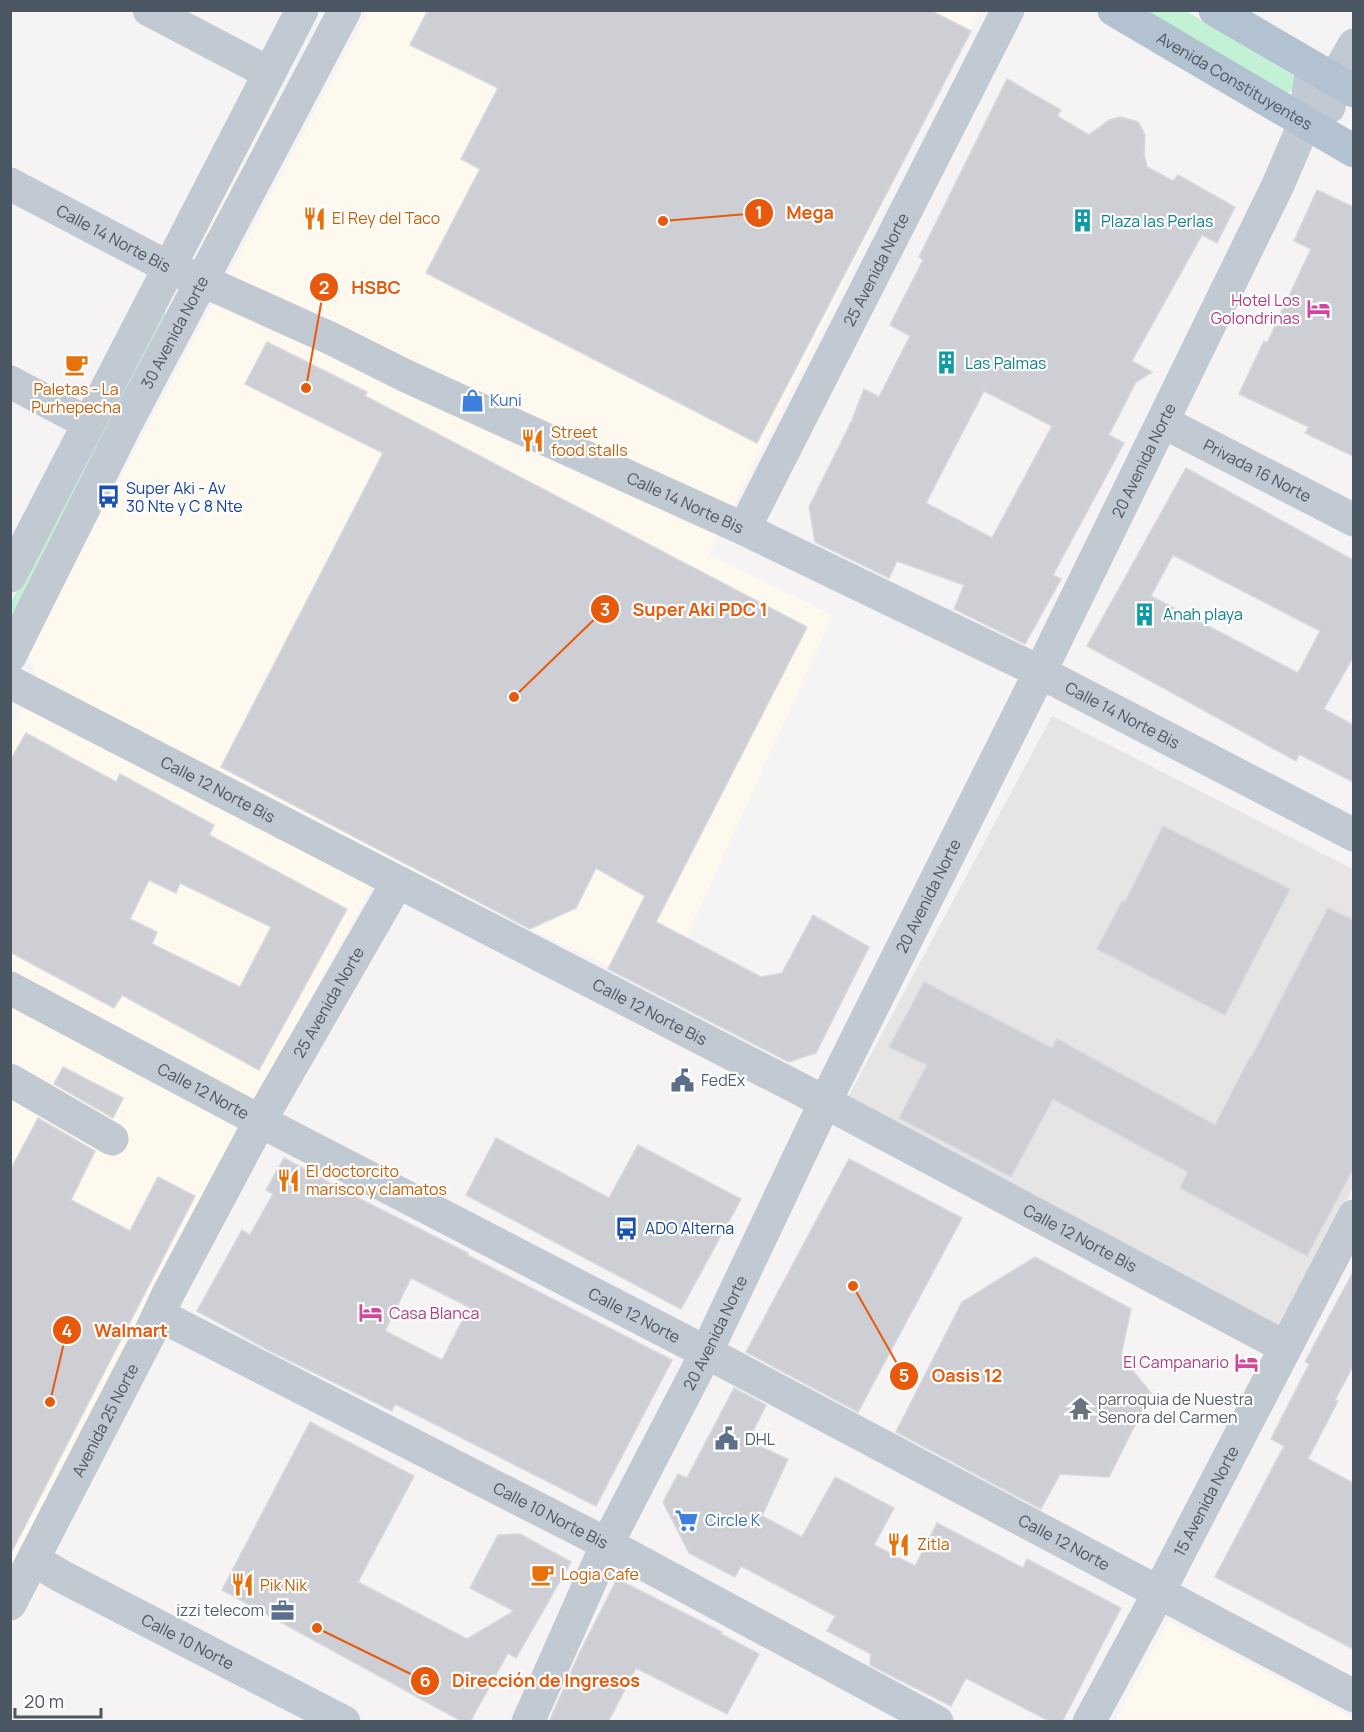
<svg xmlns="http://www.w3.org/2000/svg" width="1364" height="1732" viewBox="0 0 1364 1732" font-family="Manrope,sans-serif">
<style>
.commercial{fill:#fdf9ef}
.education{fill:#e6e4e5}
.green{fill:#c3f1d5}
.building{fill:#cdcfd5;stroke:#d7d9de;stroke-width:1.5;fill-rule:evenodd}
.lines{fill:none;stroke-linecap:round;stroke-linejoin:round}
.minor{stroke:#c1cad2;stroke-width:33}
.major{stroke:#b3c2d1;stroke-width:33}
.labels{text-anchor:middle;stroke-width:4.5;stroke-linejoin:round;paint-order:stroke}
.street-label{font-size:16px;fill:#4a5661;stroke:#fff}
.food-label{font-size:16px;fill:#c56008;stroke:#fff;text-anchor:start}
.culture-label{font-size:16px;fill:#0d838f;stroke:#fff;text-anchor:start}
.hotel-label{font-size:16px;fill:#b23c85;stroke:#fff;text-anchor:end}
.shop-label{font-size:16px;fill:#366cbe;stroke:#fff;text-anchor:start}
.transit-label{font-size:16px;fill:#164399;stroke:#fff;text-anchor:start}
.service-label{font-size:16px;fill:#4e5e75;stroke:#fff;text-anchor:start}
.worship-label{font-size:16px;fill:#5b616d;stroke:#fff;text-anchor:start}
.leader{fill:none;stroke:#e8590c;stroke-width:2}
.callout-dot{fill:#e8590c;stroke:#fff;stroke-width:2}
.mark-label{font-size:18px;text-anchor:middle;font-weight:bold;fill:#fff}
.callout-label{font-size:18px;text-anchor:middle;font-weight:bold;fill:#e8590c;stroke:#fff;stroke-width:4.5;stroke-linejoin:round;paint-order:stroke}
</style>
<rect width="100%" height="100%" fill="#f5f3f3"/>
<g class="commercial">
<polygon points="368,11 979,11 709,555 833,615 662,991 386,861 262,1087 11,1572 10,730 38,677 27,653"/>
<polygon points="1168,1621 1353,1718 1353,1721 1115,1721"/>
</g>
<polygon class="education" points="1052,716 1353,869 1353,1188 1281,1330 846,1101"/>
<g class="green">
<polygon points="1145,11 1186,11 1294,76 1296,89 1283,95"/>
<polygon points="165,309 165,317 11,617 11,602 159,313"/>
</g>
<g class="building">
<polygon points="428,10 930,10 971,31 757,443 426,273 480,169 461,159 498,88 410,45"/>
<path d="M 1007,79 L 1061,110 L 1057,116 L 1089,135 L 1109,120 L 1121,117 L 1138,122 L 1145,135 L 1144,154 L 1147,167 L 1173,181 L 1178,175 L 1235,207 L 1217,243 L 1202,235 L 1132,361 L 1152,372 L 1136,382 L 1109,435 L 1124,443 L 1053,575 L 1061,579 L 1025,644 L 954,609 L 964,585 L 897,561 L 889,578 L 815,542 L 809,507 L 852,420 L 864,389 L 879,397 L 910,336 L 890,325 L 923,260 L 919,257 ZM 984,391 L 1052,426 L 992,538 L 926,503 Z"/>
<polygon points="1317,190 1353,207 1353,456 1305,433 1309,427 1239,394 1264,341 1267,343 1311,249 1294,241"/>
<polygon points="267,342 367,392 365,396 807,627 656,922 761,977 782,973 813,915 869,947 816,1053 789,1062 608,969 645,896 596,868 576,908 530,929 221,767 383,453 245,384"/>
<path d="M 1186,468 L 1353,560 L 1353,657 L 1324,709 L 1353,725 L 1353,782 L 1299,754 L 1296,761 L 1087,646 ZM 1173,555 L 1320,631 L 1298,673 L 1151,596 Z"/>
<path d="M 26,733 L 116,782 L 120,774 L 214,825 L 209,835 L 347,909 L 259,1070 L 122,995 L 114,1008 L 10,952 L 10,761 ZM 149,880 L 176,893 L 180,883 L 271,927 L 240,987 L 152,944 L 157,932 L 130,919 Z"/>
<polygon points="1163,826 1290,889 1225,1015 1097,949 1122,901 1125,902"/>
<polygon points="1328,908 1353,920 1353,1169 1307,1256 1180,1188 1188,1172 1053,1099 1011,1177 899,1118 927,1065 889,1047 924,982 1052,1048 1057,1039 1215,1125 1250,1057 1251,1058"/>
<polygon points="63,1067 123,1098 113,1118 54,1084"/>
<polygon points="38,1118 95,1151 71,1200 130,1231 158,1177 195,1196 10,1555 10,1171"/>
<polygon points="496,1138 609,1198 638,1145 741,1199 681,1309 466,1195"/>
<path d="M 284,1158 L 358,1198 L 468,1253 L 467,1255 L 672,1360 L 596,1506 L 395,1404 L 392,1411 L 268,1350 L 197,1311 L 242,1230 L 250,1235 L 273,1194 L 266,1190 ZM 411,1278 L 469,1307 L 442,1360 L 385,1331 Z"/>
<polygon points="849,1159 962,1218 858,1412 746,1352"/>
<polygon points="1035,1257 1131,1309 1121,1356 1151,1393 1109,1477 1060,1474 1041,1509 896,1432 962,1302"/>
<polygon points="1353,1272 1353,1366 1335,1400 1338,1401 1308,1459 1353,1483 1353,1649 1215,1577 1284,1446 1271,1439 1309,1364 1305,1362"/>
<polygon points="734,1388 766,1405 748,1441 788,1459 762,1516 802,1537 835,1477 894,1508 874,1545 915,1566 937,1523 1023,1568 1027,1559 1121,1608 1062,1722 1051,1722 966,1678 951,1706 870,1665 871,1654 827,1631 835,1616 741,1566 735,1577 689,1553 663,1502 678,1474 687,1478"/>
<polygon points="310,1422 414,1476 358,1582 467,1639 514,1611 470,1588 498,1535 520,1534 571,1562 516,1658 508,1653 470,1722 463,1722 222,1590"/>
<polygon points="617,1579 722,1632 721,1634 759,1654 727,1714 636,1668 608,1722 549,1722 579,1654"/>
</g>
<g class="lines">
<g class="minor">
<polyline points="149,10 269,73"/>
<polyline points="1329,107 1334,80 1354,45"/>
<path id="s1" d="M 10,184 L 170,268 L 201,280 L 332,339 L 406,376 L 744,529 L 1030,667 L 1354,835"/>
<polyline points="10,382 88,423"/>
<path id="s2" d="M 1163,422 L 1354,520"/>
<path id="s3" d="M 744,529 L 1008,10"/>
<polyline points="10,576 302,10"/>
<path id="s4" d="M 10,656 L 126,424 L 345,10"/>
<path id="s5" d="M 10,682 L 825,1102 L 1285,1347"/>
<path id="s6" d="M 10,988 L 260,1121 L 719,1359 L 1354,1696"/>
<polyline points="10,1080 112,1139"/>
<path id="s7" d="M 159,1315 L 607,1544 L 937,1722"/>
<path id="s8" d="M 34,1560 L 61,1576 L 344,1722"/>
<path id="s9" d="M 10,1604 L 149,1335 L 168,1294 L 260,1121 L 397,883"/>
<path id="s10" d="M 528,1722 L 607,1544 L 706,1353 L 825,1102 L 1045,662 L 1278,185 L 1304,124 L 1312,67"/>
<path id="s11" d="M 1089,1722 L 1149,1611 L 1354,1216"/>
</g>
<g class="major">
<path id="s12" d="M 1114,10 L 1354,151"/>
<polyline points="1215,10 1354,91"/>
</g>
</g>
<defs>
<symbol id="restaurant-bare" viewBox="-9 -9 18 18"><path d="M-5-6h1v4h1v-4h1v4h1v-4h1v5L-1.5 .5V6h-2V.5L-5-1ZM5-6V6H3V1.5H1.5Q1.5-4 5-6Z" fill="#e8710a" stroke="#fff" stroke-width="2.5" paint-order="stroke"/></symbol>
<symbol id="building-bare" viewBox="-9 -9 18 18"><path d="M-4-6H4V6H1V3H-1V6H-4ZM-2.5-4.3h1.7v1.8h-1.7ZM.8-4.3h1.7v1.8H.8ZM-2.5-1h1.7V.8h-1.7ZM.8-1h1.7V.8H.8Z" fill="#0f9aa8" stroke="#fff" stroke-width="2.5" paint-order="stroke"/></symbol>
<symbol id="hotel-bare" viewBox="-9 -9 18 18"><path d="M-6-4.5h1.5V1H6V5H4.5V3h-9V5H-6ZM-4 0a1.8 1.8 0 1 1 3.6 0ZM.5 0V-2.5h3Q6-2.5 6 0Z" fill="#d1479c" stroke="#fff" stroke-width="2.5" paint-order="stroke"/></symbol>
<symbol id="cafe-bare" viewBox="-9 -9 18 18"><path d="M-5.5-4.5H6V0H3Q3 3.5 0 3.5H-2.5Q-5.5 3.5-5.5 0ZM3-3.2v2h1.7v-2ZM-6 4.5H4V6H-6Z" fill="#e8710a" stroke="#fff" stroke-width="2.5" paint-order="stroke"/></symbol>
<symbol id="shop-bare" viewBox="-9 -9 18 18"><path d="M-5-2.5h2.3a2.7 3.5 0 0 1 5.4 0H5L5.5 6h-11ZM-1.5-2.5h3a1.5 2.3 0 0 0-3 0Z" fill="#3f7fe0" stroke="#fff" stroke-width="2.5" paint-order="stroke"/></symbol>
<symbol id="bus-bare" viewBox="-9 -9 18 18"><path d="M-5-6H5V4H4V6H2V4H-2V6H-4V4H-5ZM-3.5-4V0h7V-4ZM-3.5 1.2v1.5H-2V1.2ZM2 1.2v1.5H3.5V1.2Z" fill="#1a4fb4" stroke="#fff" stroke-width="2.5" paint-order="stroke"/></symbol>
<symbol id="civic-bare" viewBox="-9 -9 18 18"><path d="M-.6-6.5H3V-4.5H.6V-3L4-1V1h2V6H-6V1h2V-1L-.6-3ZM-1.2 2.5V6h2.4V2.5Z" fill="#5c6f8a" stroke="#fff" stroke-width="2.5" paint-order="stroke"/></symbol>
<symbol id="temple-bare" viewBox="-9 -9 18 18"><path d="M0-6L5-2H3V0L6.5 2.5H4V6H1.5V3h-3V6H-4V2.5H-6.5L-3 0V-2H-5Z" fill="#6b7280" stroke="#fff" stroke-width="2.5" paint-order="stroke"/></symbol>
<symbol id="supermarket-bare" viewBox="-9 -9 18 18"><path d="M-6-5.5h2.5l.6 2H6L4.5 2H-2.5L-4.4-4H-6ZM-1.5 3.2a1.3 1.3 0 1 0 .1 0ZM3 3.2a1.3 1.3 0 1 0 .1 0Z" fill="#3f7fe0" stroke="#fff" stroke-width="2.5" paint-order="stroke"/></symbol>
<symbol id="office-bare" viewBox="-9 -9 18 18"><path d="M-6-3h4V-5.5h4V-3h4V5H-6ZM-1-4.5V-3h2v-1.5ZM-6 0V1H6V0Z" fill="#5c6f8a" stroke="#fff" stroke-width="2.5" paint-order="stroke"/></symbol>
</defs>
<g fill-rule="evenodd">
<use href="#restaurant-bare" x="298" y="202" width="33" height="33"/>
<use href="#building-bare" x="1066" y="204" width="33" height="33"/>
<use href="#hotel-bare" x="1302" y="292" width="33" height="33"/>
<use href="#building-bare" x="930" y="346" width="33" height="33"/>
<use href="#cafe-bare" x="60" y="348" width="33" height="33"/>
<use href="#shop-bare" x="456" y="384" width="33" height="33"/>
<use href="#restaurant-bare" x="516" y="424" width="33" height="33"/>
<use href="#bus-bare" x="92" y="480" width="33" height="33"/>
<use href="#building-bare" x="1128" y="598" width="33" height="33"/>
<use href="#civic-bare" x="666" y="1064" width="33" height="33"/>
<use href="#restaurant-bare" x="272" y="1164" width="33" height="33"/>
<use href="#bus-bare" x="610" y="1212" width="33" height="33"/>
<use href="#hotel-bare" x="354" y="1296" width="33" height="33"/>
<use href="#hotel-bare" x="1230" y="1346" width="33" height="33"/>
<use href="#temple-bare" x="1064" y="1392" width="33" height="33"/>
<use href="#civic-bare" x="710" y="1422" width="33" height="33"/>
<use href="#supermarket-bare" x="670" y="1504" width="33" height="33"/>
<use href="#restaurant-bare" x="882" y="1528" width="33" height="33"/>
<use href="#cafe-bare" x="526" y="1558" width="33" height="33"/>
<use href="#restaurant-bare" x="226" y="1568" width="33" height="33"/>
<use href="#office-bare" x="266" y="1594" width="33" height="33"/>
</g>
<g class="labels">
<g class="street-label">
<text dy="6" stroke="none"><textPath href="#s12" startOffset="140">Avenida Constituyentes</textPath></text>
<text dy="6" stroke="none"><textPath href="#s1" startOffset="117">Calle 14 Norte Bis</textPath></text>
<text dy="6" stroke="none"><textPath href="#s3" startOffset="291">25 Avenida Norte</textPath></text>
<text dy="6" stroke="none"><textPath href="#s4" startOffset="363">30 Avenida Norte</textPath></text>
<text dy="6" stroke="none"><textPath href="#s10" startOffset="1404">20 Avenida Norte</textPath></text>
<text dy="6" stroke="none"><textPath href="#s2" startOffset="106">Privada 16 Norte</textPath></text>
<text dy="6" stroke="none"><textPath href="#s1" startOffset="747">Calle 14 Norte Bis</textPath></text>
<text dy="6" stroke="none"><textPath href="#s1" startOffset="1233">Calle 14 Norte Bis</textPath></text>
<text dy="6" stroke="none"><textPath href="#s5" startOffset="234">Calle 12 Norte Bis</textPath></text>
<text dy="6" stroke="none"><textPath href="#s10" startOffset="918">20 Avenida Norte</textPath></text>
<text dy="6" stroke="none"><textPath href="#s9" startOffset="681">25 Avenida Norte</textPath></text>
<text dy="6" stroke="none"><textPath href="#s5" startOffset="720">Calle 12 Norte Bis</textPath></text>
<text dy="6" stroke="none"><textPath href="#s6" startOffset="219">Calle 12 Norte</textPath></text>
<text dy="6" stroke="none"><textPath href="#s5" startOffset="1206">Calle 12 Norte Bis</textPath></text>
<text dy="6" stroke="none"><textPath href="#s6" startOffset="705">Calle 12 Norte</textPath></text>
<text dy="6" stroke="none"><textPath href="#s10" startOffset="432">20 Avenida Norte</textPath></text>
<text dy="6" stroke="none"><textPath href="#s9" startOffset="207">Avenida 25 Norte</textPath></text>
<text dy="6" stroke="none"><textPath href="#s11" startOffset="250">15 Avenida Norte</textPath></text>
<text dy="6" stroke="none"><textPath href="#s7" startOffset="440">Calle 10 Norte Bis</textPath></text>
<text dy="6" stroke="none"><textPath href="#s6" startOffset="1191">Calle 12 Norte</textPath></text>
<text dy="6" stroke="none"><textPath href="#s8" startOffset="174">Calle 10 Norte</textPath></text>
</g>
<g class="food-label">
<text x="332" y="224">El Rey del Taco</text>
<text x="76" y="395" text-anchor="middle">Paletas - La<tspan x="76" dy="18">Purhepecha</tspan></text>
<text x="551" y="438">Street<tspan x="551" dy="18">food stalls</tspan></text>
<text x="306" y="1177">El doctorcito<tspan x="306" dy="18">marisco y clamatos</tspan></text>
<text x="917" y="1550">Zitla</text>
<text x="561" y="1580">Logia Cafe</text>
<text x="260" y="1591">Pik Nik</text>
</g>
<g class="culture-label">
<text x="1101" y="227">Plaza las Perlas</text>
<text x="965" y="369">Las Palmas</text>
<text x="1163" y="620">Anah playa</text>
</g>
<g class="hotel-label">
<text x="1300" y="306">Hotel Los<tspan x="1300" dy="18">Golondrinas</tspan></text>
<text x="389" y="1319" text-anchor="start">Casa Blanca</text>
<text x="1229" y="1368">El Campanario</text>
</g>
<g class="shop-label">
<text x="490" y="406">Kuni</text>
<text x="705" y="1526">Circle K</text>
</g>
<g class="transit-label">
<text x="126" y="494">Super Aki - Av<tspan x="126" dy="18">30 Nte y C 8 Nte</tspan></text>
<text x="645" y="1234">ADO Alterna</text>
</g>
<g class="service-label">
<text x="701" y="1086">FedEx</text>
<text x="745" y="1445">DHL</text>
<text x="264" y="1616" text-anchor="end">izzi telecom</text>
</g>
<g class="worship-label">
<text x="1098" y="1405">parroquia de Nuestra<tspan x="1098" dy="18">Senora del Carmen</tspan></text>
</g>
</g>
<path class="leader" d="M663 221L759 213M306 388L324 287M514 697L605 609M50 1402L67 1330M853 1286L904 1376M317 1628L425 1681"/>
<g class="callout-dot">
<circle cx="663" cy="221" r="6"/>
<circle cx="306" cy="388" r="6"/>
<circle cx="514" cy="697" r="6"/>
<circle cx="50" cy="1402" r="6"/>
<circle cx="853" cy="1286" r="6"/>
<circle cx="317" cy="1628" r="6"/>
<circle cx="759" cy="213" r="15"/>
<circle cx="324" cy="287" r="15"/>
<circle cx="605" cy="609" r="15"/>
<circle cx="67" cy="1330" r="15"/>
<circle cx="904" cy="1376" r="15"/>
<circle cx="425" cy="1681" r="15"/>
</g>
<g class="mark-label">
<text x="759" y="219">1</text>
<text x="324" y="294">2</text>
<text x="605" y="616">3</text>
<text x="67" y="1337">4</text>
<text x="904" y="1382">5</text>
<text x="425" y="1687">6</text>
</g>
<g class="callout-label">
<text x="810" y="219">Mega</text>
<text x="376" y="294">HSBC</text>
<text x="700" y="616">Super Aki PDC 1</text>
<text x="131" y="1337">Walmart</text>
<text x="967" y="1382">Oasis 12</text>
<text x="546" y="1687">Dirección de Ingresos</text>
</g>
<rect width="1364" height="1732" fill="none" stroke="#4a5661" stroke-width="24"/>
<path d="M15 1708v9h86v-9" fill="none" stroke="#4a5661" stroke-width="3"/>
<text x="24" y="1708" font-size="18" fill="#4a5661" stroke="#ffffff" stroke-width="4.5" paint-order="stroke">20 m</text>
</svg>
